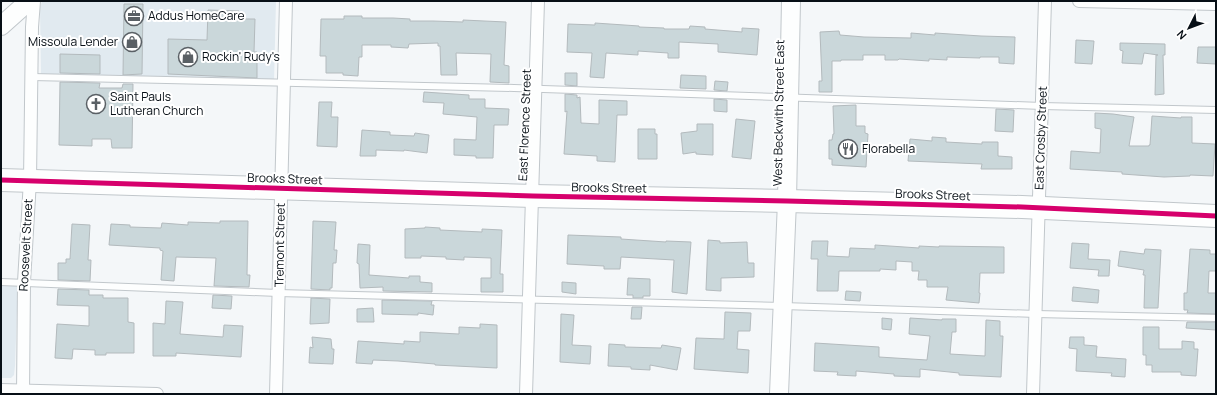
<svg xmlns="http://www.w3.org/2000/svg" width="1217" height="395" viewBox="0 0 1217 395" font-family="Manrope,sans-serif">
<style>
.built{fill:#e1eaf0}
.building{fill:#cad7da;stroke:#b3babd}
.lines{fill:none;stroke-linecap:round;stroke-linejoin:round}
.lane-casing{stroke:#c1c7cb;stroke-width:8}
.street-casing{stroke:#c1c7cb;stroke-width:14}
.secondary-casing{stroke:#c1c7cb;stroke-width:20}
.highway-casing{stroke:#c1c7cb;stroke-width:24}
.lane{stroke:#fdfefe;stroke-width:6}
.street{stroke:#fdfefe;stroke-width:12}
.secondary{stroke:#fdfefe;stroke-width:18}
.highway{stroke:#fdfefe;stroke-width:22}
.cycleway-casing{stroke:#fff;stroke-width:8}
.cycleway{stroke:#d6006c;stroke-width:5}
.labels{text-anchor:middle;stroke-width:4;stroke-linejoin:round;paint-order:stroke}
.poi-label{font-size:12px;fill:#070f16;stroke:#fff;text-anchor:start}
.street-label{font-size:12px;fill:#070f16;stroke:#fff}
</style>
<rect width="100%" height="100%" fill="#f4f7f9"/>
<g class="built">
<polygon points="42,1 276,1 274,82 41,78 40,7"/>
<polygon points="1,282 18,282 15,366 14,375 11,378 1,378"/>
</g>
<g class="building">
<polygon points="124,4 143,4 142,74 123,75"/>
<polygon points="208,10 239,11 239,19 255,19 254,52 257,52 257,78 168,74 168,39 207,40"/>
<polygon points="344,16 362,16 362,18 393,18 410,19 410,21 433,21 463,22 463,20 506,22 504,65 509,66 509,83 490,82 491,54 456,53 457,75 441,75 440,46 438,46 438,43 409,44 408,48 391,47 391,45 362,45 362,57 359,57 358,76 343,75 343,73 326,73 326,56 320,56 321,19 344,19"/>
<polygon points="595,23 639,26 639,27 664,28 664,29 689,29 690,26 705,27 705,29 742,32 742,28 759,29 757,55 718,52 718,44 679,42 679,58 668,58 668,53 638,51 638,55 606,53 604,78 590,77 592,53 567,52 568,24 595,25"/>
<polygon points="839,31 840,35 864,37 911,38 911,33 935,35 935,33 981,36 1015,37 1014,64 999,63 999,57 980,57 980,58 947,57 947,60 929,59 929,61 899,59 898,60 885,60 885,55 863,55 863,60 841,60 841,61 832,61 832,92 819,92 819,81 822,81 820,32"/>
<polygon points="1076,40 1094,41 1092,64 1075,63"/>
<polygon points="1120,43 1165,44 1165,55 1163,55 1164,94 1155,95 1156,55 1158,55 1144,53 1142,64 1122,63 1123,51 1120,50"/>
<polygon points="1198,47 1216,47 1216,64 1197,63"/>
<polygon points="60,54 100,55 100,74 60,73"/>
<polygon points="565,73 577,73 577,86 565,85"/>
<polygon points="681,75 706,76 706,89 680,88"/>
<polygon points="715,81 728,82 727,91 714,90"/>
<polygon points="60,82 100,83 99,88 122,88 123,84 133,84 132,148 112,148 111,139 92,139 92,146 59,145"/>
<polygon points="424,92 469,95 469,99 485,99 485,108 509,109 508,125 494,125 493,158 476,158 476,156 454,155 454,139 476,140 477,117 443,114 444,103 423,102"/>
<polygon points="565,94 577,95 577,98 580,97 581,123 599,124 599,100 627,101 627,115 617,115 615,162 597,161 597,156 564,154 567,111 565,112"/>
<polygon points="714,99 727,100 727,112 714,111"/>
<polygon points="319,102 332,102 331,117 338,117 337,147 317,146"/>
<polygon points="856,105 856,126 865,126 865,133 868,134 866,167 832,165 832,159 829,159 829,140 832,140 833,134 834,134 833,106"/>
<polygon points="996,109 1014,110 1013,132 995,131"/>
<polygon points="1095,113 1113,114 1134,117 1129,146 1149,146 1149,145 1150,145 1152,116 1181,118 1181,117 1192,117 1192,143 1215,144 1213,176 1190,175 1190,176 1164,177 1122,174 1122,172 1070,169 1071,151 1100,153 1101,129 1095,128"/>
<polygon points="736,119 755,121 751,159 732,157"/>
<polygon points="697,124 713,124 713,155 696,154 696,152 683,154 681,133 697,131"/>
<polygon points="638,129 655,129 655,134 657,134 657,159 638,159"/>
<polygon points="362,130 390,132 390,135 414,136 415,133 429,135 427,153 404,150 404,151 376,150 376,156 360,156"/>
<polygon points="932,137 946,138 946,142 982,144 982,142 998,142 998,156 1012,157 1012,169 981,169 982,164 908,161 910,139 932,141"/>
<polygon points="220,221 248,221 247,275 250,275 249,287 214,286 216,258 176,257 174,281 161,280 163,251 160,250 160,248 109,245 111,224 130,225 130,227 161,228 162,223 188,225 188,222 220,223"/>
<polygon points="313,221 336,222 334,250 337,250 336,263 333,263 332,288 330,288 330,290 311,289"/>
<polygon points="72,224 90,225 88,260 91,260 90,281 58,280 58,263 66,263 66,259 70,259"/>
<polygon points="425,227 440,228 440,230 482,232 482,229 502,230 500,274 503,274 503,292 481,292 481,278 491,278 491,258 464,257 464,260 446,259 446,257 421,256 421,258 405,258 405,229 425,228"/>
<polygon points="568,235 621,237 621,239 666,242 666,241 691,242 687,294 672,292 674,260 621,257 620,269 604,269 604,266 567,264"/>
<polygon points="708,240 720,241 720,243 747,242 748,263 754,263 754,277 721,278 721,291 706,290"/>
<polygon points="812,241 828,241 827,256 849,257 850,248 875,249 875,245 919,248 919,246 939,247 939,246 1004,247 1004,273 980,273 979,293 980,293 979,303 946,300 948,287 927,287 927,280 918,280 919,271 912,271 912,262 896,261 896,270 880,269 880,271 839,271 838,291 817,291 818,259 811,259"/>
<polygon points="1072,243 1089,244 1088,259 1110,260 1109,276 1098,276 1099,270 1070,268"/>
<polygon points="358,244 370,245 369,275 409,278 409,276 420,276 420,282 432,283 432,292 383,291 383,287 360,288 359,264 357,263"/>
<polygon points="1145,249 1161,250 1158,308 1144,308 1145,275 1143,275 1144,270 1118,266 1120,251 1144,254"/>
<polygon points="1190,249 1210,250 1210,254 1216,254 1216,271 1209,271 1208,293 1216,293 1216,314 1187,313 1188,310 1184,310 1184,293 1187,293"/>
<polygon points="628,278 650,279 650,296 643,296 643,298 633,298 633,295 627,295"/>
<polygon points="562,282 576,283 576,294 562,292"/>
<polygon points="1073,287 1099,290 1098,303 1072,301"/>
<polygon points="58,289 89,290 89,295 103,295 103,298 128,298 128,322 134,323 134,353 106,353 106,355 95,355 95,350 73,349 72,359 55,358 57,324 89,326 89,306 57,305"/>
<polygon points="846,291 861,292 860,301 845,300"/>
<polygon points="213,295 232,296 231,309 212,308"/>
<polygon points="311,298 330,299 329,323 310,324"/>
<polygon points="382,300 432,301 431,305 434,305 433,315 418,313 418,315 382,314"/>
<polygon points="166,301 183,302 180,334 223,337 224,325 243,326 241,357 176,353 176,356 153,356 153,323 165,324"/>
<polygon points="632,307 642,307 641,319 631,319"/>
<polygon points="373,308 374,322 357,322 357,309"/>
<polygon points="725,312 751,313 750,331 738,331 737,349 749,350 748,373 694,369 696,338 724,339"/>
<polygon points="561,314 574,315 572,345 591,346 590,364 560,362"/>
<polygon points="882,318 892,319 891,330 882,329"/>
<polygon points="910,318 942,320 942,319 956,319 956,332 952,332 950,354 985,356 986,320 1000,321 1000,336 1003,336 1001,377 959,375 959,373 920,369 920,377 894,376 894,374 856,371 856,376 837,375 838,372 814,371 815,343 879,347 879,357 927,360 930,336 909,334"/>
<polygon points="1187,322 1216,322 1216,330 1186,328"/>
<polygon points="480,324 497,325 497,368 435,365 435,364 398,361 373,360 372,364 356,363 358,341 404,344 404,341 420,342 420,332 459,334 459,327 480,328"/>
<polygon points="1143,327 1159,327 1159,349 1182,349 1182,341 1194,342 1194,349 1198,349 1196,376 1181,375 1181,372 1152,372 1152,365 1146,365 1146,355 1143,355"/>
<polygon points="312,337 331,339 332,349 334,349 333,364 309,363 310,347 313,348"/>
<polygon points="1070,337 1084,337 1084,345 1097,346 1096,357 1126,359 1125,377 1111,376 1112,373 1076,371 1077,349 1069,348"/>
<polygon points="609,344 625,345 625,347 661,348 662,345 681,348 677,370 650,365 650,370 631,369 631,367 608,366"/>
</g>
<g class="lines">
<defs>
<g id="lane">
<polyline points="32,77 514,88 1042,106 1216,110"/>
<polyline points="1,282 278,293 783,306 1036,314 1216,318"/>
</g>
<g id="street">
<polyline points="1079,1 1216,4"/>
<polyline points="1,390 157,394"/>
<polyline points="23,394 24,282 30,180 32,27 34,1"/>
<polyline points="276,394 286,1"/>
<polyline points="526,394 538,1"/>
<polyline points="1033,394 1045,1"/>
</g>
<g id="secondary">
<polyline points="1,26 29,1"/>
<polyline points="779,394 787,201 791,1"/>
</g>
<polyline id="highway" points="1,180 533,196 787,201 1022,207 1216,216"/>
</defs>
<use href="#lane" class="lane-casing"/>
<use href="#street" class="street-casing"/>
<use href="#secondary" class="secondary-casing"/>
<use href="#highway" class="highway-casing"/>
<use href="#lane" class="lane"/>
<use href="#street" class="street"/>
<use href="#secondary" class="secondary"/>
<use href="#highway" class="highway"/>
<defs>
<polyline id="cycleway" points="1,180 533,196 787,201 1022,207 1216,216"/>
</defs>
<use href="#cycleway" class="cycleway-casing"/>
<use href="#cycleway" class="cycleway"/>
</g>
<defs>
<symbol id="office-ring" viewBox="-11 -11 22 22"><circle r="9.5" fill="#fff" stroke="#5a6065" stroke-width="1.5"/><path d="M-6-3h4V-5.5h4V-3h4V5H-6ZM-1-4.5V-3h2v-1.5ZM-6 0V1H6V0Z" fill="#5a6065"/></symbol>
<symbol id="shop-ring" viewBox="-11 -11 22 22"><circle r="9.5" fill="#fff" stroke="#5a6065" stroke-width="1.5"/><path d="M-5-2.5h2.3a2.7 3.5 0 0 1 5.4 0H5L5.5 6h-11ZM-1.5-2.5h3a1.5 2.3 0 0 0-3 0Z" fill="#5a6065"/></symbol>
<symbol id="church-ring" viewBox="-11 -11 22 22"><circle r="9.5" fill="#fff" stroke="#5a6065" stroke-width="1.5"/><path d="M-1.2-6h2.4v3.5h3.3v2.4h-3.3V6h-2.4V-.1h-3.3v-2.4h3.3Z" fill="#5a6065"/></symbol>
<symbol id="restaurant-ring" viewBox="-11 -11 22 22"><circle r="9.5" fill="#fff" stroke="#5a6065" stroke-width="1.5"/><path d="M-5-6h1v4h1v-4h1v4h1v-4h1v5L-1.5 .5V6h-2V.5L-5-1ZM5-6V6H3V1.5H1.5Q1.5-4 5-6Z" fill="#5a6065"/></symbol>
</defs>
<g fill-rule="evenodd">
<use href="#office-ring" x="123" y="5" width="22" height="22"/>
<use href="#shop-ring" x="121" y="31" width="22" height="22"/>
<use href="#shop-ring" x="177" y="46" width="22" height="22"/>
<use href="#church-ring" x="85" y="93" width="22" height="22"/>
<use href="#restaurant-ring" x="837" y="138" width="22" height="22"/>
</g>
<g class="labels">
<g class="poi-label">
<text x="148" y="20">Addus HomeCare</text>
<text x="118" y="46" text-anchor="end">Missoula Lender</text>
<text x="202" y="61">Rockin' Rudy's</text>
<text x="110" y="101">Saint Pauls<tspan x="110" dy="14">Lutheran Church</tspan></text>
<text x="862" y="153">Florabella</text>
</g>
<g class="street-label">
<text transform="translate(779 113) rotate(-89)" y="4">West Beckwith Street East</text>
<text transform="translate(525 125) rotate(-88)" y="4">East Florence Street</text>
<text transform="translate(1041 138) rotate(-88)" y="4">East Crosby Street</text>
<text transform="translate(285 179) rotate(2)" y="4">Brooks Street</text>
<text transform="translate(609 188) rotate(1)" y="4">Brooks Street</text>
<text transform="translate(933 195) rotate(2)" y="4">Brooks Street</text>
<text transform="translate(26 245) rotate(-87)" y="4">Roosevelt Street</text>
<text transform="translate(280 245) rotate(-89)" y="4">Tremont Street</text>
</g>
</g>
<rect width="1217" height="395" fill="none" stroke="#070f16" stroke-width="4"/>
<g transform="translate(1189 28) rotate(228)" stroke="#ffffff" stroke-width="3" paint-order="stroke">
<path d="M0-3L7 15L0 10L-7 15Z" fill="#070f16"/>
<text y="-6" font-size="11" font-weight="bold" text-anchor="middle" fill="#070f16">N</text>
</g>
</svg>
